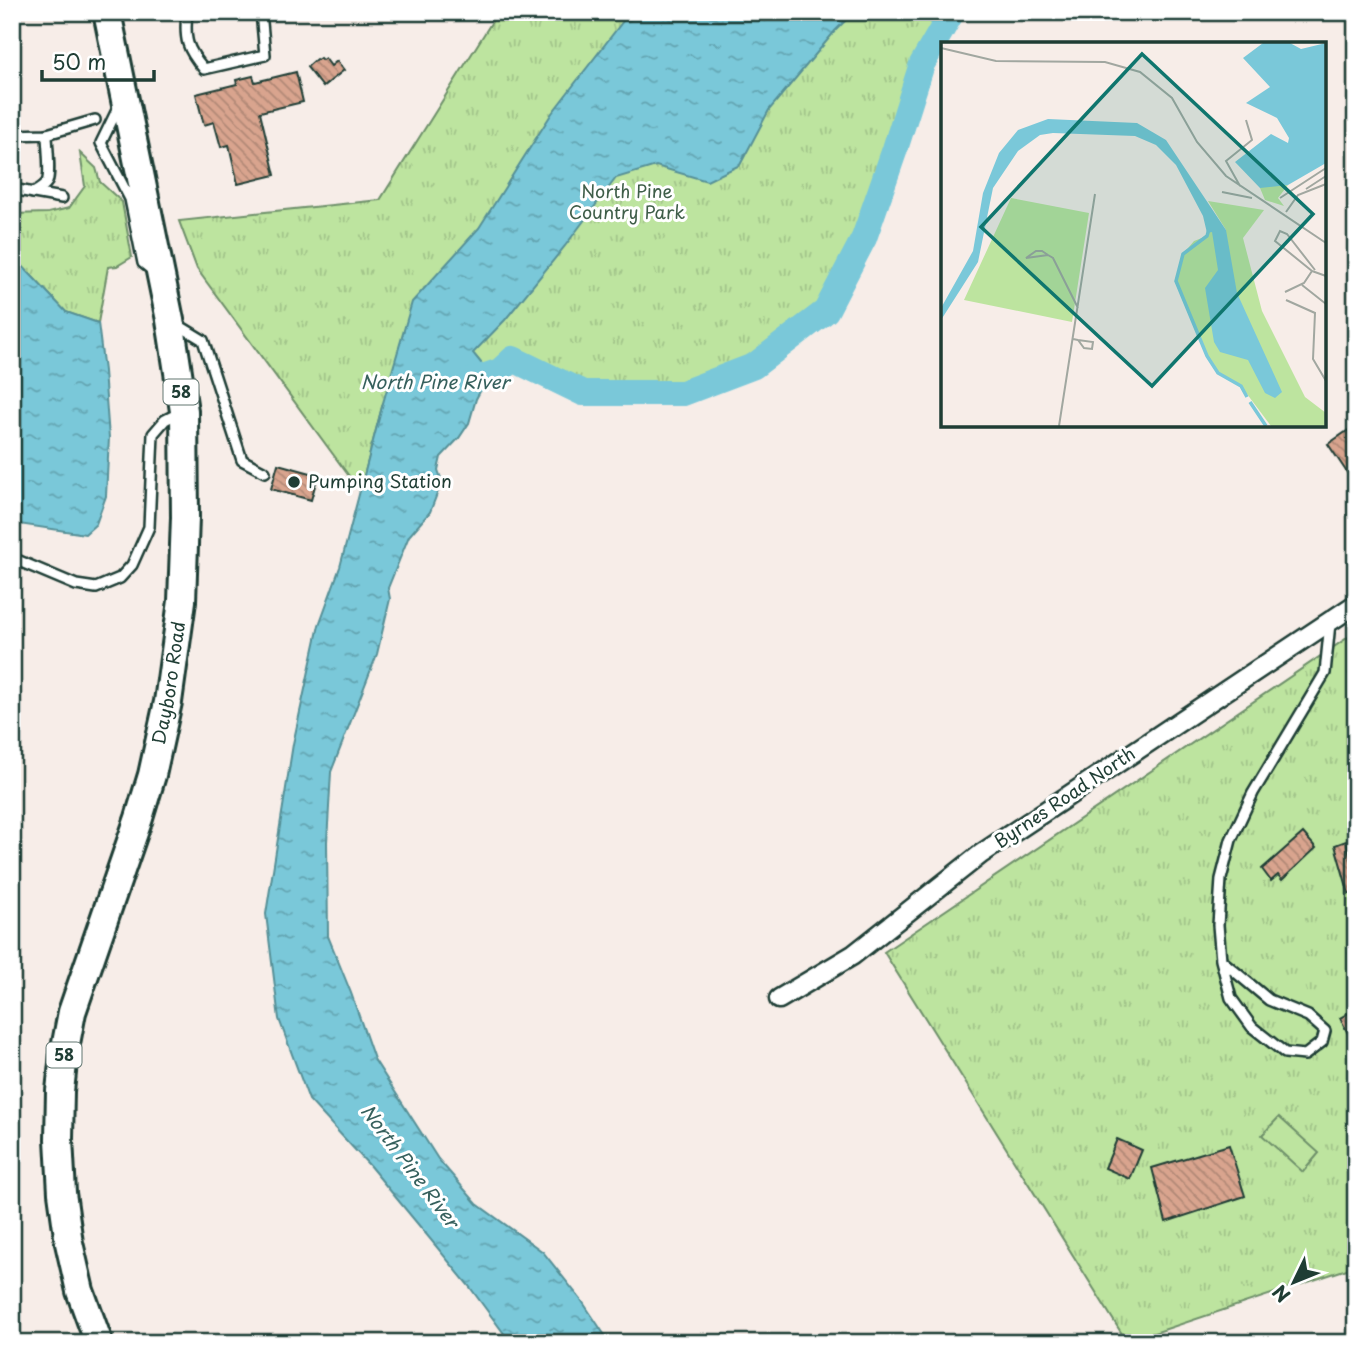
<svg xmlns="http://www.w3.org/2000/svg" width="1368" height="1355" viewBox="0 0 1368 1355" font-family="'Playpen Sans',sans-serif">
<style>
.park{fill:url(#park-tufts);stroke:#6e906a;stroke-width:2}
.garden{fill:#bde49f;stroke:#6e906a;stroke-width:2}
.water{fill:url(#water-ripples);stroke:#569097;stroke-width:2}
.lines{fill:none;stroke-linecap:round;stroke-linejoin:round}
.river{stroke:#7ac8d9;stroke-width:26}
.building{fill:url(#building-back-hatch);stroke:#1f3d34;stroke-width:2}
.lane-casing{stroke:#1f3d34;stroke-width:14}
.street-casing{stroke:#1f3d34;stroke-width:23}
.primary-casing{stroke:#1f3d34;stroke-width:32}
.lane{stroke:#fff;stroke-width:9}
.street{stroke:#fff;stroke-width:18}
.primary{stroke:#fff;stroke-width:26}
.poi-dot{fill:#1f3d34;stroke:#fff;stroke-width:2.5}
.labels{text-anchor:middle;stroke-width:6;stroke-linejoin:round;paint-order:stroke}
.shield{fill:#fff;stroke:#627771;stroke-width:2}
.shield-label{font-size:16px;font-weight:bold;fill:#1f3d34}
.park-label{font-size:18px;fill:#3f5e49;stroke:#fff}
.poi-label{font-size:18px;fill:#1f3d34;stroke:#fff;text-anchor:start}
.street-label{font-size:18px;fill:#1f3d34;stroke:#fff}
.water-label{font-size:19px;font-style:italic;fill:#36605d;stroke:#fff}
.inset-river{fill:none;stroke:#7ac8d9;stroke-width:3.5}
.inset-road{fill:none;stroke:#a1a7a0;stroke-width:2}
.view{fill:#0f766e;fill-opacity:0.15;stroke:#0f766e;stroke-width:3.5}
.inset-edge{fill:none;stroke:#1f3d34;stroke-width:3.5}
</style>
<defs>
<pattern id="park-tufts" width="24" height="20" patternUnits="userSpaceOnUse" patternTransform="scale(1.75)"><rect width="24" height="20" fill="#bde49f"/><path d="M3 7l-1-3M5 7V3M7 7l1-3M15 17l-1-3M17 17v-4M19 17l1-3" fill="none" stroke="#a2c48a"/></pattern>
<pattern id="water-ripples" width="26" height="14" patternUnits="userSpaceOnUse" patternTransform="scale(1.75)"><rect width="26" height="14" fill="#7ac8d9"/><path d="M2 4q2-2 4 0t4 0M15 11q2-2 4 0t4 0" fill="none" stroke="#63a4b1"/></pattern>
<pattern id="building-back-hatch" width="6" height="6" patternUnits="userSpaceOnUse" patternTransform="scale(1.75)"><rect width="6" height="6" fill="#d9a48e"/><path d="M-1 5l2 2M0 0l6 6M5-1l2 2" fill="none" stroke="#af8775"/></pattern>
</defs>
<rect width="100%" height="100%" fill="#f7ede8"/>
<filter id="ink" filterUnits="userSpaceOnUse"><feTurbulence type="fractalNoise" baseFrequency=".0143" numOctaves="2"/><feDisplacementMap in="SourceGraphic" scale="14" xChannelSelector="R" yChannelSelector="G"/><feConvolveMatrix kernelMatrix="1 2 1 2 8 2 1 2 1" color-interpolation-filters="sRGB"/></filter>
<g filter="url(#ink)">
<g class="park">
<polygon points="498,12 952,12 922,64 895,149 864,238 826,311 754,366 683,393 583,393 513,359 500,371 486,376 486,369 473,354 383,403 360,491 197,269 179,221 380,200"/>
<polygon points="80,153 96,168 100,182 122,202 132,257 117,266 108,267 98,323 66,312 12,255 12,214 48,213 69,208 85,186"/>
<polygon points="1356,632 1356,1266 1127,1342 884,952"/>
</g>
<polygon class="garden" points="1279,1117 1319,1153 1303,1172 1262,1135"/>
<g class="water">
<polygon points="630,12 854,12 835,31 769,110 740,165 707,181 656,166 616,178 565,246 505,320 473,353 486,369 500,371 484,384 476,399 469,423 459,438 441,457 438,470 442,481 430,512 409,536 388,588 390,599 377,654 331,772 327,842 328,936 351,993 374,1059 438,1159 477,1204 543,1252 582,1301 610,1343 511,1343 469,1286 369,1165 309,1100 279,1019 266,914 293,744 319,625 340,567 383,403 412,302 479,228 552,113"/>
<polygon points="12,255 66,312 98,323 104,371 109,438 106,496 96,524 85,534 12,523"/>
</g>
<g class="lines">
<polyline class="river" points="465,383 500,371 513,359 583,393 683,393 754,366 826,311 864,238 895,149 922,64 952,12"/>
</g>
<g class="building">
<polygon points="320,58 322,60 325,58 331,66 337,61 344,70 323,87 307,67 316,59 317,60"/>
<polygon points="296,72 303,102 260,112 275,175 238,184 229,145 221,147 214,122 204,125 196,94 237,84 236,80 253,76 255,82"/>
<polygon points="1356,425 1356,486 1328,444"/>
<polygon points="278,464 318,475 311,500 271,489"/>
<polygon points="1303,833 1316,848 1282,880 1278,875 1271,881 1262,869"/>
<polygon points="1346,841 1356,879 1356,892 1349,894 1335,845"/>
<polygon points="1356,1009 1356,1049 1340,1018"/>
<polygon points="1117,1139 1142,1150 1130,1179 1105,1168"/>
<polygon points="1229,1145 1245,1196 1166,1222 1152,1168"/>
</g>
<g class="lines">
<defs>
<g id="lane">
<path d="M 187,12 C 184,40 187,49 204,69 L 265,55 L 261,12"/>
<polyline points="119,106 101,143 130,199 143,263 153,271"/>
<polyline points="12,135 47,134 95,120"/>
<polyline points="12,189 62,198"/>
<path d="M 33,193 C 38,190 44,187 47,182 C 51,174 47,145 47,134"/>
<polyline points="175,323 203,340 242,460 265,472"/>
<polyline points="12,558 76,585 96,588 120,578 132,565 149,527 153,434 165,420 179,413"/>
<polyline points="1221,960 1269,1000 1308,1016 1325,1031 1322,1042 1305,1055 1285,1053 1252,1027 1231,998 1221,960 1218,925 1221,879 1231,840 1253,793 1325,673 1330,623"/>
</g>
<polyline id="street" points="779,999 853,955 981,854 1356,604"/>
<g id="primary">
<path id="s1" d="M 99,1343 L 80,1291 L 69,1243 L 62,1193 L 59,1139 L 60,1091 L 64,1054 L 72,1012 L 139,818 L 152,775 L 168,702 L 182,601 L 185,517 L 184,411 L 170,320 L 107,12"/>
</g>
</defs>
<use href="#lane" class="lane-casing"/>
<use href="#street" class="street-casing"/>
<use href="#primary" class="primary-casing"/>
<use href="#lane" class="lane"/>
<use href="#street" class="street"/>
<use href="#primary" class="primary"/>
</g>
</g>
<circle class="poi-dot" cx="294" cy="482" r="7"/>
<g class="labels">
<g class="shield">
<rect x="163.5" y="379.5" width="35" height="25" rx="5"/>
<rect x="46.5" y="1042.5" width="35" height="25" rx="5"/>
</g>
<g class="shield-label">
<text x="181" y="398">58</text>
<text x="64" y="1061">58</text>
</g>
<g class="park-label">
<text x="627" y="198">North Pine<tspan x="627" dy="21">Country Park</tspan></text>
</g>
<g class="poi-label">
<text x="308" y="488">Pumping Station</text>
</g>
<g class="street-label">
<text dy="6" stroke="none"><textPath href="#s1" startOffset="681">Dayboro Road</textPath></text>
<text transform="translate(1065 798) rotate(-34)" y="6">Byrnes Road North</text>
</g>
<g class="water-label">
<text x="435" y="389">North Pine River</text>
<text transform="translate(410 1166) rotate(53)" y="7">North Pine River</text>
</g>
</g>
<g transform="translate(941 42)">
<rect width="385" height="385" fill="#f7ede8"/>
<path d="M 324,143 L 347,143 L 337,156 L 343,164 L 324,158 L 319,146 ZM 70,156 L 148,171 L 131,280 L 23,258 ZM 267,159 L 323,168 L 302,196 L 321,269 L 364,355 L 385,371 L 385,384 L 330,384 L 300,344 L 277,331 L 266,314 L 235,239 L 242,212 L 253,199 L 266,194 L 267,189 L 285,188 Z" fill="#bde49f"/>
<path d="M 322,1 L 349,1 L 360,7 L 385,1 L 385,121 L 347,143 L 319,146 L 294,120 L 330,92 L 347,101 L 348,96 L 336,76 L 305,61 L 329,45 L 302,16 ZM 107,77 L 196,81 L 225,98 L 285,188 L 296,251 L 341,350 L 334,356 L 324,351 L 307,318 L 279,310 L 273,300 L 264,246 L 277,228 L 271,190 L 266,191 L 262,174 L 235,123 L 215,103 L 194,94 L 112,91 L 99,93 L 77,109 L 52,146 L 37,220 L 0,278 L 0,266 L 32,209 L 42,151 L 58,111 L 77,88 Z" fill="#7ac8d9"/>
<path class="inset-river" d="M 268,187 L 266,194 L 242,212 L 235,239 L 266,314 L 277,331 L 300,344 L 306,355M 309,360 L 325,384"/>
<path class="inset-road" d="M 0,6 L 55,19 L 164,20 L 199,30 L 231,56 L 256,100 L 285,134 L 385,201M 299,144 L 285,119 L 311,98 L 305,78M 365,147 L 385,134M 281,150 L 311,156M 339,156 L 385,126M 345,170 L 357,153 L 385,142M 107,213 L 85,216 L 95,209 L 101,209 L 107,213 L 112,216 L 137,266M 371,229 L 334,199 L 339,189 L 346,192 L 374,228M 361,243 L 385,262M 344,250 L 363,241 L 371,229 L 385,234M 345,258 L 374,271 L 372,317 L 385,339M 132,297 L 137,298 L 152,300 L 151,307 L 143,306 L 137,298M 118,384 L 154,152"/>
<path class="view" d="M 201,12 L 372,172 L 211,344 L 40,185 Z"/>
<rect width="385" height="385" class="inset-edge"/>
</g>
<rect width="1368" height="1355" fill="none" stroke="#fff" stroke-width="42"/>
<rect x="21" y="21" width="1326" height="1313" fill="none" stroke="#1f3d34" stroke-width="2.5" filter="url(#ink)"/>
<g transform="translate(1294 1282) rotate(227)" stroke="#ffffff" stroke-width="5" paint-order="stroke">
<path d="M0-5L12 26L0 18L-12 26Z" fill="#1f3d34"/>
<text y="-10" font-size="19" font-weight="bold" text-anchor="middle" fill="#1f3d34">N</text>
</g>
<path d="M42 70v10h112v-10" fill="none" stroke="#1f3d34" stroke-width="3.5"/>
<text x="52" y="70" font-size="21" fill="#1f3d34" stroke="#ffffff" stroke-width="5" paint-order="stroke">50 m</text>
</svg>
